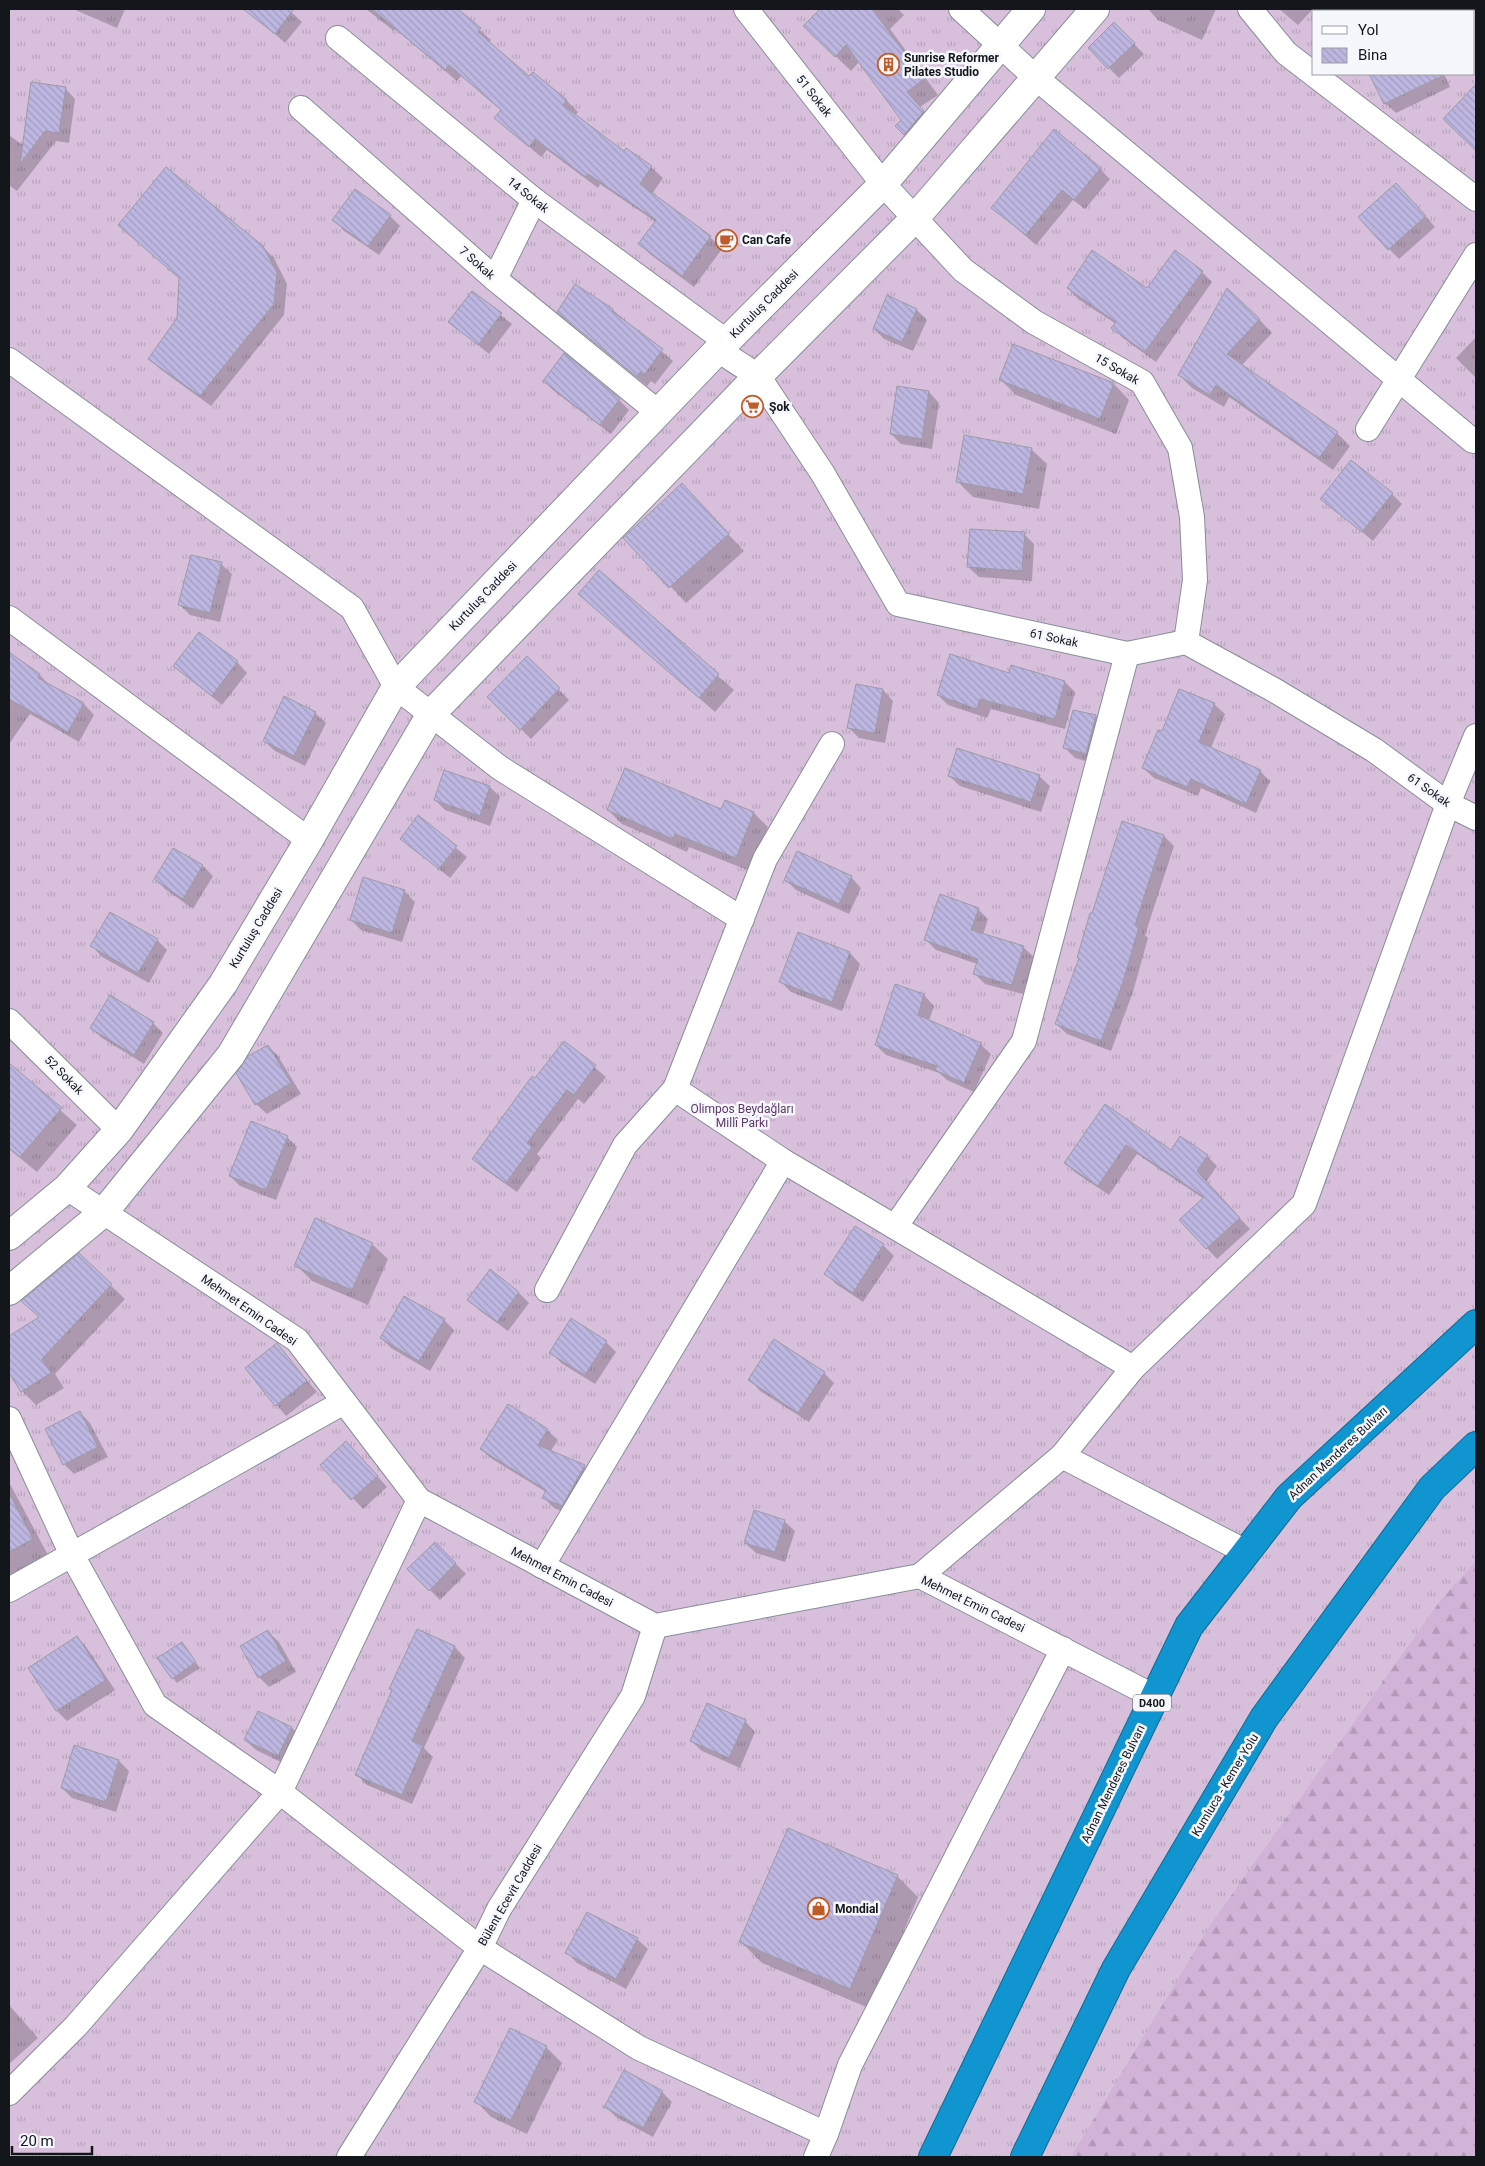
<svg xmlns="http://www.w3.org/2000/svg" width="1485" height="2166" viewBox="0 0 1485 2166" font-family="Roboto,sans-serif">
<style>
.grass{fill:url(#grass-tufts);fill-rule:evenodd}
.forest{fill:url(#forest-firs)}
.shadow{fill:#0003}
.building{fill:url(#building-back-hatch);stroke:#9c9aa7}
.lines{fill:none;stroke-linecap:round;stroke-linejoin:round}
.street-casing{stroke:#888d99;stroke-width:26}
.secondary-casing{stroke:#888d99;stroke-width:30}
.highway-casing{stroke:#116990;stroke-width:30}
.street{stroke:#fff;stroke-width:24}
.secondary{stroke:#fff;stroke-width:28}
.highway{stroke:#1095d0;stroke-width:28}
.labels{text-anchor:middle;stroke-width:5;stroke-linejoin:round;paint-order:stroke}
.shield{fill:#f5f7fd;stroke:#575a5e;stroke-width:1}
.shield-label{font-size:11px;font-weight:bold;fill:#13161a}
.poi-label{font-size:12px;font-weight:bold;fill:#13161a;stroke:#f5f7fd;text-anchor:start}
.street-label{font-size:12px;fill:#13161a;stroke:#f5f7fd}
.park-label{font-size:12px;fill:#5e3766;stroke:#f5f7fd}
</style>
<defs>
<pattern id="grass-tufts" width="24" height="20" patternUnits="userSpaceOnUse" patternTransform="scale(1.25)"><rect width="24" height="20" fill="#d8c0dd"/><path d="M3 7l-1-3M5 7V3M7 7l1-3M15 17l-1-3M17 17v-4M19 17l1-3" fill="none" stroke="#b8a4bd"/></pattern>
<pattern id="forest-firs" width="22" height="20" patternUnits="userSpaceOnUse" patternTransform="scale(1.25)"><rect width="22" height="20" fill="#d1b3d7"/><path d="M5 1l3.5 6h-7zM16 11l3.5 6h-7z" fill="#b399b8"/></pattern>
<pattern id="building-back-hatch" width="6" height="6" patternUnits="userSpaceOnUse" patternTransform="scale(1.25)"><rect width="6" height="6" fill="#bdb6e0"/><path d="M-1 5l2 2M0 0l6 6M5-1l2 2" fill="none" stroke="#a29cc0"/></pattern>
</defs>
<rect width="100%" height="100%" fill="#f5f7fd"/>
<path class="grass" d="M 9,9 L 1476,9 L 1476,2157 L 9,2157 ZM 1314,11 L 1474,11 L 1474,74 L 1314,74 Z"/>
<polygon class="forest" points="1476,1561 1476,2157 1071,2157 1211,1924 1440,1601"/>
<g class="shadow">
<polygon points="73,9 125,9 117,28"/>
<polygon points="252,9 288,9 302,22 285,43 250,12"/>
<polygon points="366,9 456,9 491,40 489,43 529,78 533,73 567,101 578,112 575,116 624,153 651,167 663,178 652,194 710,237 722,249 694,287 651,255 640,244 656,222 600,184 598,188 547,150 541,157 496,118 502,111 461,76 457,81 395,29 394,31"/>
<polygon points="821,9 898,9 904,15 890,29 938,95 920,107 938,126 919,149 896,126 903,120 860,61 851,71 804,26"/>
<polygon points="1148,9 1216,9 1202,40 1158,20"/>
<polygon points="1279,9 1313,9 1298,25"/>
<polygon points="1341,9 1389,9 1391,11 1343,11"/>
<polygon points="1114,24 1144,54 1119,78 1089,48"/>
<polygon points="1371,74 1444,74 1450,87 1396,113 1385,103"/>
<polygon points="65,88 75,99 69,143 56,141 17,191 10,186 9,187 9,135 24,146"/>
<polygon points="1471,91 1476,96 1476,150 1444,119"/>
<polygon points="1100,169 1110,179 1085,209 1073,200 1036,245 993,208"/>
<polygon points="1406,195 1435,227 1399,259 1389,249"/>
<polygon points="390,216 400,226 379,255 344,231 334,220"/>
<polygon points="119,225 263,247 274,258 287,284 284,315 211,406 160,369 150,359 178,319 181,279"/>
<polygon points="1202,272 1212,282 1156,362 1123,338 1113,328 1116,324 1078,299 1068,288 1148,290"/>
<polygon points="576,286 613,310 673,361 655,384 651,381 647,386 558,312"/>
<polygon points="472,292 512,324 489,354 450,322"/>
<polygon points="888,297 917,310 927,320 913,351 884,339 874,328"/>
<polygon points="1259,319 1272,333 1242,365 1337,433 1350,446 1333,470 1229,397 1224,407 1192,388 1179,375"/>
<polygon points="1476,337 1476,378 1456,358"/>
<polygon points="1000,379 1114,384 1129,400 1116,434 1016,395"/>
<polygon points="544,381 619,400 629,410 611,434 554,391"/>
<polygon points="898,387 929,392 939,403 932,449 901,444 891,434"/>
<polygon points="1031,449 1047,464 1039,509 973,497 957,481"/>
<polygon points="682,485 744,551 686,603 625,538"/>
<polygon points="1392,494 1402,504 1373,541 1322,499"/>
<polygon points="1024,534 1034,544 1032,581 979,577 968,567"/>
<polygon points="221,564 232,574 220,622 190,615 180,605"/>
<polygon points="599,572 734,690 715,712 580,594"/>
<polygon points="199,634 237,662 247,673 222,705 174,666"/>
<polygon points="16,658 40,675 49,685 84,704 94,715 79,742 30,714 9,744 9,668"/>
<polygon points="527,658 569,700 531,739 488,697"/>
<polygon points="1012,667 1065,682 1075,692 1065,729 991,709 987,718 948,705 938,695 1010,674"/>
<polygon points="883,690 893,701 885,743 859,738 849,728"/>
<polygon points="1214,704 1225,714 1211,748 1260,771 1270,781 1256,813 1201,788 1198,796 1154,778 1143,768 1163,733"/>
<polygon points="1073,711 1096,716 1106,727 1096,764 1075,758 1065,748"/>
<polygon points="315,713 326,723 305,766 275,751 264,741"/>
<polygon points="949,776 1039,776 1050,786 1041,812 960,786"/>
<polygon points="490,787 500,797 490,826 445,810 435,800"/>
<polygon points="608,810 754,813 768,827 750,871 689,847 687,852 622,824"/>
<polygon points="419,817 467,857 450,878 402,839"/>
<polygon points="1164,836 1174,846 1145,935 1148,938 1133,992 1111,1051 1067,1034 1056,1024 1080,959"/>
<polygon points="174,850 203,866 213,876 193,909 165,889 155,879"/>
<polygon points="851,877 861,888 849,914 796,890 786,880"/>
<polygon points="404,891 415,902 402,942 361,930 351,920"/>
<polygon points="978,909 988,919 983,935 1023,947 1034,957 1023,994 985,984 974,973 977,964 936,950 926,940"/>
<polygon points="799,934 850,953 860,964 842,1011 791,992 781,982"/>
<polygon points="157,940 167,950 149,983 102,957 92,946"/>
<polygon points="895,986 924,995 934,1006 929,1021 980,1044 991,1054 974,1092 947,1080 939,1073 886,1055 876,1045"/>
<polygon points="153,1023 163,1033 144,1064 102,1038 91,1028"/>
<polygon points="564,1042 606,1077 584,1104 578,1099 537,1154 541,1158 517,1192 484,1169 473,1158"/>
<polygon points="268,1046 278,1056 301,1094 267,1114 256,1104"/>
<polygon points="17,1072 77,1125 37,1172 9,1149 9,1082"/>
<polygon points="1105,1106 1171,1151 1207,1156 1217,1166 1206,1182 1250,1229 1217,1259 1181,1220 1204,1199 1137,1154 1109,1195 1076,1173 1066,1163"/>
<polygon points="287,1137 297,1147 276,1200 240,1186 230,1176"/>
<polygon points="856,1228 883,1245 894,1256 863,1302 836,1284 826,1274"/>
<polygon points="372,1244 388,1259 368,1305 312,1281 296,1265"/>
<polygon points="79,1255 125,1299 55,1374 64,1388 36,1405 22,1391 9,1371 9,1337 40,1318"/>
<polygon points="519,1293 529,1303 508,1331 479,1310 469,1300"/>
<polygon points="444,1320 454,1330 430,1371 391,1348 381,1338"/>
<polygon points="606,1342 616,1352 595,1384 561,1363 551,1352"/>
<polygon points="277,1345 317,1392 286,1416 246,1369"/>
<polygon points="824,1373 834,1383 809,1422 760,1391 750,1380"/>
<polygon points="80,1413 90,1423 108,1457 74,1474 64,1464"/>
<polygon points="547,1430 558,1440 550,1452 584,1466 594,1477 572,1516 554,1508 544,1498 546,1492 492,1459 481,1449"/>
<polygon points="357,1453 387,1487 363,1509 322,1465"/>
<polygon points="9,1482 48,1555 9,1576"/>
<polygon points="784,1521 795,1531 785,1562 756,1553 745,1543"/>
<polygon points="435,1543 466,1574 440,1600 409,1569"/>
<polygon points="418,1631 455,1647 465,1658 424,1748 433,1757 412,1804 367,1785 357,1775"/>
<polygon points="268,1632 279,1642 296,1672 269,1687 259,1677"/>
<polygon points="77,1637 87,1648 115,1690 67,1721 57,1711 30,1668"/>
<polygon points="181,1643 200,1668 177,1683 173,1678"/>
<polygon points="258,1713 292,1728 302,1738 289,1766 256,1750 245,1740"/>
<polygon points="745,1721 755,1732 740,1768 702,1751 691,1741"/>
<polygon points="119,1761 129,1771 116,1812 72,1798 62,1788"/>
<polygon points="897,1876 918,1897 871,2009 762,1963 741,1942"/>
<polygon points="637,1939 648,1949 626,1989 577,1963 567,1952"/>
<polygon points="9,2005 38,2038 9,2064"/>
<polygon points="510,2030 546,2047 562,2063 527,2134 491,2117 476,2101"/>
<polygon points="662,2092 672,2102 653,2137 616,2117 606,2107"/>
</g>
<g class="building">
<polygon points="243,9 294,9 275,34"/>
<polygon points="372,9 458,9 481,28 478,32 529,76 533,72 567,100 563,105 624,151 626,148 652,166 640,184 711,236 682,276 638,244 656,220 588,174 586,177 535,139 529,147 494,118 501,110 449,65 445,70"/>
<polygon points="820,9 872,9 924,79 907,92 924,111 904,135 895,126 901,120 846,45 835,57 803,26"/>
<polygon points="1114,22 1135,43 1108,69 1088,48"/>
<polygon points="1369,74 1446,74 1384,104"/>
<polygon points="31,82 66,87 59,133 45,131 20,164"/>
<polygon points="1476,84 1476,151 1443,119"/>
<polygon points="1054,129 1101,168 1074,200 1062,190 1026,235 991,208"/>
<polygon points="166,167 263,246 277,273 274,304 200,396 148,359 177,318 179,278 118,225"/>
<polygon points="1396,183 1426,216 1388,250 1358,217"/>
<polygon points="355,189 391,215 368,246 332,220"/>
<polygon points="1092,250 1147,288 1175,250 1203,271 1145,352 1111,328 1116,322 1067,288"/>
<polygon points="575,284 613,309 612,311 663,349 644,375 640,372 637,377 557,312"/>
<polygon points="1227,288 1260,319 1227,354 1338,432 1319,458 1216,385 1210,395 1178,375"/>
<polygon points="472,291 502,313 478,345 448,322"/>
<polygon points="887,295 917,309 902,342 873,329"/>
<polygon points="1013,344 1114,383 1100,419 999,380"/>
<polygon points="564,353 620,399 600,425 543,381"/>
<polygon points="897,386 929,391 922,439 890,434"/>
<polygon points="964,435 1032,448 1023,494 956,482"/>
<polygon points="1351,460 1393,493 1362,532 1320,499"/>
<polygon points="682,483 729,534 669,588 623,538"/>
<polygon points="970,529 1025,532 1022,571 967,567"/>
<polygon points="191,555 222,562 210,613 178,605"/>
<polygon points="599,570 719,674 699,698 578,594"/>
<polygon points="199,632 238,661 212,696 173,666"/>
<polygon points="9,652 40,674 38,678 84,703 68,732 9,699"/>
<polygon points="950,654 1009,673 1011,665 1065,681 1055,719 980,699 977,709 937,695"/>
<polygon points="527,656 560,688 520,730 487,697"/>
<polygon points="856,684 883,689 875,733 847,728"/>
<polygon points="1179,689 1215,703 1199,742 1261,770 1246,804 1191,779 1187,787 1142,768 1158,730 1162,731"/>
<polygon points="284,696 316,712 294,756 263,741"/>
<polygon points="1073,710 1096,715 1086,754 1063,748"/>
<polygon points="957,748 1040,775 1031,802 948,776"/>
<polygon points="625,768 721,809 725,800 754,812 736,858 675,834 673,839 607,810"/>
<polygon points="444,770 490,786 480,816 434,800"/>
<polygon points="418,815 457,846 439,869 400,839"/>
<polygon points="1122,821 1164,835 1135,925 1139,927 1123,982 1101,1041 1055,1024 1079,958 1077,958 1090,913 1092,913"/>
<polygon points="173,848 203,865 183,899 154,879"/>
<polygon points="797,851 852,876 839,904 784,880"/>
<polygon points="363,877 405,890 392,933 350,920"/>
<polygon points="940,894 979,908 971,930 1024,946 1012,985 973,974 978,959 924,940"/>
<polygon points="110,912 158,939 138,973 90,946"/>
<polygon points="798,932 850,952 832,1002 779,982"/>
<polygon points="895,984 924,994 918,1015 981,1043 964,1083 935,1070 937,1066 875,1045"/>
<polygon points="110,995 154,1022 134,1055 90,1028"/>
<polygon points="564,1041 596,1065 574,1095 567,1090 527,1143 532,1147 506,1183 472,1159 532,1076 535,1078"/>
<polygon points="268,1045 291,1083 255,1105 236,1073 248,1056"/>
<polygon points="9,1063 62,1108 20,1157 9,1148"/>
<polygon points="1105,1104 1171,1150 1180,1136 1208,1155 1197,1171 1240,1218 1206,1249 1179,1220 1204,1197 1126,1145 1098,1186 1064,1163"/>
<polygon points="251,1121 288,1136 266,1190 229,1176"/>
<polygon points="315,1218 373,1243 352,1290 294,1266"/>
<polygon points="855,1226 884,1244 853,1293 824,1274"/>
<polygon points="79,1253 112,1284 42,1359 51,1373 21,1392 9,1373 9,1336 39,1317 21,1301"/>
<polygon points="490,1269 519,1292 497,1322 467,1300"/>
<polygon points="404,1296 445,1319 419,1361 380,1338"/>
<polygon points="571,1318 607,1341 585,1375 549,1353"/>
<polygon points="774,1339 825,1372 798,1413 748,1380"/>
<polygon points="277,1343 307,1381 275,1406 245,1368"/>
<polygon points="508,1404 548,1429 538,1445 585,1465 562,1506 542,1498 546,1490 480,1449"/>
<polygon points="80,1411 98,1447 63,1465 45,1429"/>
<polygon points="346,1441 378,1476 351,1500 320,1465"/>
<polygon points="9,1493 33,1539 9,1552"/>
<polygon points="754,1510 785,1520 775,1552 744,1543"/>
<polygon points="435,1542 456,1563 429,1591 407,1569"/>
<polygon points="417,1629 455,1646 412,1741 423,1746 402,1795 355,1775 392,1690 389,1689"/>
<polygon points="268,1630 286,1661 258,1678 240,1646"/>
<polygon points="77,1636 106,1680 56,1711 28,1668"/>
<polygon points="182,1642 196,1662 172,1679 157,1658"/>
<polygon points="707,1703 746,1720 729,1758 690,1741"/>
<polygon points="258,1711 292,1727 278,1756 244,1740"/>
<polygon points="74,1745 119,1760 106,1802 61,1788"/>
<polygon points="788,1828 898,1875 850,1989 739,1942"/>
<polygon points="587,1912 638,1938 616,1979 565,1953"/>
<polygon points="510,2028 547,2046 511,2120 474,2102"/>
<polygon points="624,2070 663,2091 643,2128 604,2107"/>
</g>
<g class="lines">
<defs>
<g id="street">
<polyline points="746,9 883,184 963,270 1034,322 1142,382 1180,448 1192,517 1195,580 1186,642"/>
<polyline points="961,9 1036,78 1473,441"/>
<polyline points="1250,9 1286,53 1476,199"/>
<polyline points="338,38 534,200 727,342"/>
<polyline points="301,108 495,279 659,413"/>
<polyline points="495,279 534,200"/>
<polyline points="718,350 758,376 823,474 898,604 1127,654 1186,642 1274,690 1374,750 1448,804 1476,818"/>
<polyline points="9,360 352,608 396,687 500,768 742,919"/>
<polyline points="1368,429 1476,255"/>
<polyline points="9,618 309,840"/>
<polyline points="832,744 765,859 675,1089 783,1161 895,1227"/>
<polyline points="9,1021 119,1130"/>
<polyline points="67,1188 297,1340 419,1500 655,1626 920,1576 1155,1697"/>
<polyline points="547,1290 625,1145 675,1089"/>
<polyline points="1133,1368 1304,1204 1448,804 1476,736"/>
<polyline points="9,1419 72,1555 155,1705 280,1792 480,1948 639,2048 826,2134"/>
<polyline points="1062,1456 1246,1552"/>
<polyline points="542,1566 783,1161"/>
<polyline points="920,1576 1062,1456 1133,1368 895,1227 1024,1041 1127,654"/>
<polyline points="9,1590 344,1402"/>
<polyline points="9,2093 76,2026 280,1792 419,1500"/>
<polyline points="349,2157 480,1948 499,1909 633,1696 655,1626"/>
<polyline points="816,2157 826,2134 850,2065 1063,1649"/>
</g>
<g id="secondary">
<polyline points="9,1236 67,1188 119,1130 223,984 309,840 396,687 718,350 883,184 1031,9"/>
<polyline points="9,1291 104,1212 231,1055 431,714 758,376 915,218 1095,9"/>
</g>
<g id="highway">
<polyline points="933,2157 1189,1626 1289,1497 1476,1324"/>
<polyline points="1025,2157 1116,1969 1264,1718 1432,1488 1476,1446"/>
</g>
</defs>
<use href="#street" class="street-casing"/>
<use href="#secondary" class="secondary-casing"/>
<use href="#highway" class="highway-casing"/>
<use href="#street" class="street"/>
<use href="#secondary" class="secondary"/>
<use href="#highway" class="highway"/>
</g>
<defs>
<symbol id="building-ring" viewBox="-11 -11 22 22"><circle r="9.5" fill="#f5f7fd" stroke="#c05c27" stroke-width="1.5"/><path d="M-4-6H4V6H1V3H-1V6H-4ZM-2.5-4.3h1.7v1.8h-1.7ZM.8-4.3h1.7v1.8H.8ZM-2.5-1h1.7V.8h-1.7ZM.8-1h1.7V.8H.8Z" fill="#c05c27"/></symbol>
<symbol id="cafe-ring" viewBox="-11 -11 22 22"><circle r="9.5" fill="#f5f7fd" stroke="#c05c27" stroke-width="1.5"/><path d="M-5.5-4.5H6V0H3Q3 3.5 0 3.5H-2.5Q-5.5 3.5-5.5 0ZM3-3.2v2h1.7v-2ZM-6 4.5H4V6H-6Z" fill="#c05c27"/></symbol>
<symbol id="supermarket-ring" viewBox="-11 -11 22 22"><circle r="9.5" fill="#f5f7fd" stroke="#c05c27" stroke-width="1.5"/><path d="M-6-5.5h2.5l.6 2H6L4.5 2H-2.5L-4.4-4H-6ZM-1.5 3.2a1.3 1.3 0 1 0 .1 0ZM3 3.2a1.3 1.3 0 1 0 .1 0Z" fill="#c05c27"/></symbol>
<symbol id="shop-ring" viewBox="-11 -11 22 22"><circle r="9.5" fill="#f5f7fd" stroke="#c05c27" stroke-width="1.5"/><path d="M-5-2.5h2.3a2.7 3.5 0 0 1 5.4 0H5L5.5 6h-11ZM-1.5-2.5h3a1.5 2.3 0 0 0-3 0Z" fill="#c05c27"/></symbol>
</defs>
<g fill-rule="evenodd">
<use href="#building-ring" x="876" y="52" width="25" height="25"/>
<use href="#cafe-ring" x="714" y="228" width="25" height="25"/>
<use href="#supermarket-ring" x="740" y="394" width="25" height="25"/>
<use href="#shop-ring" x="806" y="1896" width="25" height="25"/>
</g>
<g class="labels">
<rect class="shield" x="1133" y="1694.5" width="38" height="17" rx="4"/>
<g class="shield-label">
<text x="1152" y="1707">D400</text>
</g>
<g class="poi-label">
<text x="904" y="62">Sunrise Reformer<tspan x="904" dy="14">Pilates Studio</tspan></text>
<text x="742" y="244">Can Cafe</text>
<text x="769" y="411">Şok</text>
<text x="835" y="1913">Mondial</text>
</g>
<g class="street-label">
<text transform="translate(814 96) rotate(52)" y="4">51 Sokak</text>
<text transform="translate(528 195) rotate(38)" y="4">14 Sokak</text>
<text transform="translate(477 263) rotate(41)" y="4">7 Sokak</text>
<text transform="translate(764 304) rotate(-45)" y="4">Kurtuluş Caddesi</text>
<text transform="translate(1117 369) rotate(30)" y="4">15 Sokak</text>
<text transform="translate(483 596) rotate(-46)" y="4">Kurtuluş Caddesi</text>
<text transform="translate(1054 638) rotate(12)" y="4">61 Sokak</text>
<text transform="translate(1429 790) rotate(35)" y="4">61 Sokak</text>
<text transform="translate(256 928) rotate(-59)" y="4">Kurtuluş Caddesi</text>
<text transform="translate(64 1075) rotate(45)" y="4">52 Sokak</text>
<text transform="translate(249 1310) rotate(35)" y="4">Mehmet Emin Cadesi</text>
<text transform="translate(1338 1453) rotate(-43)" y="4">Adnan Menderes Bulvarı</text>
<text transform="translate(562 1577) rotate(28)" y="4">Mehmet Emin Cadesi</text>
<text transform="translate(973 1604) rotate(26)" y="4">Mehmet Emin Cadesi</text>
<text transform="translate(1113 1784) rotate(-64)" y="4">Adnan Menderes Bulvarı</text>
<text transform="translate(1225 1785) rotate(-59)" y="4">Kumluca - Kemer Yolu</text>
<text transform="translate(510 1895) rotate(-60)" y="4">Bülent Ecevit Caddesi</text>
</g>
<g class="park-label">
<text x="742" y="1113">Olimpos Beydağları<tspan x="742" dy="14">Millî Parkı</tspan></text>
</g>
</g>
<rect width="1485" height="2166" fill="none" stroke="#13161a" stroke-width="20"/>
<rect x="1312" y="10" width="162" height="65" fill="#f5f7fd" stroke="#9b9da2"/>
<rect x="1322" y="26" width="25" height="8" fill="#ffffff" stroke="#9b9da2"/>
<text x="1358" y="35" font-size="15" fill="#13161a">Yol</text>
<rect x="1322" y="48" width="25" height="15" fill="url(#building-back-hatch)" stroke="#9b9da2"/>
<text x="1358" y="60" font-size="15" fill="#13161a">Bina</text>
<path d="M12 2146v8h80v-8" fill="none" stroke="#13161a" stroke-width="2.5"/>
<text x="20" y="2146" font-size="15" fill="#13161a" stroke="#f5f7fd" stroke-width="4" paint-order="stroke">20 m</text>
</svg>
